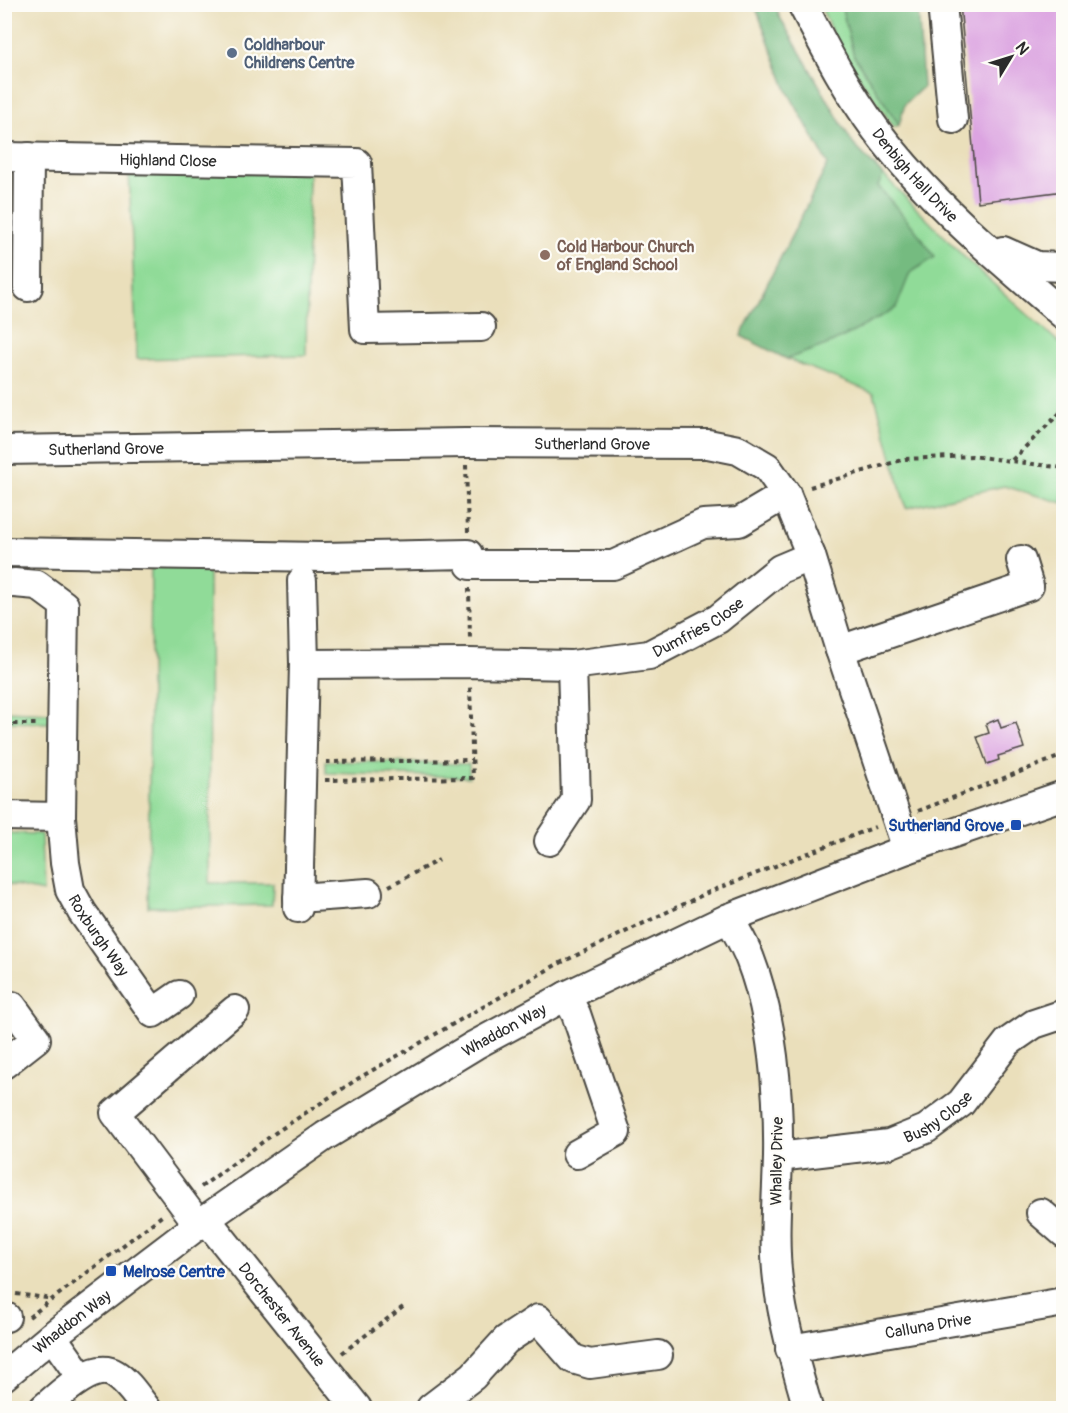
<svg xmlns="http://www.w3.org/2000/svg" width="1068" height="1413" viewBox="0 0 1068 1413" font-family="Pangolin,sans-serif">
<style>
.green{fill:#90db98;stroke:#5e8362;stroke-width:1.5}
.forest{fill:#74bb80;stroke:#507356;stroke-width:1.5}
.building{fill:#dca4e1}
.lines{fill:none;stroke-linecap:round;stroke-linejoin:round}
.minor-casing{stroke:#484641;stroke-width:32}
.path{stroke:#484641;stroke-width:4;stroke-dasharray:4.5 4.5;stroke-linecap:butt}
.minor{stroke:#fff;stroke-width:28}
.service-dot{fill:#5c6f8a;stroke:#fdfcf7;stroke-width:2}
.education-dot{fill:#8d6e63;stroke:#fdfcf7;stroke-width:2}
.transit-dot{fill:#1a4fb4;stroke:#fdfcf7;stroke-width:2}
.labels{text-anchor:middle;stroke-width:4.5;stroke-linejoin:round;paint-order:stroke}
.service-label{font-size:16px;font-weight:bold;fill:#4e5e75;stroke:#fdfcf7;text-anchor:start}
.street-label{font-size:16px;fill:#2b2b2b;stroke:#fdfcf7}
.education-label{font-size:16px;font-weight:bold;fill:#785e54;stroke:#fdfcf7;text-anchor:start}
.transit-label{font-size:16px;font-weight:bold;fill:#164399;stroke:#fdfcf7;text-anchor:end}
</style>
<rect width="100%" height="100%" fill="#fdfcf7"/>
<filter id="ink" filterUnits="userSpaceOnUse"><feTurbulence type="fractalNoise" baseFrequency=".0167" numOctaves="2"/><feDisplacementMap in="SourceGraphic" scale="12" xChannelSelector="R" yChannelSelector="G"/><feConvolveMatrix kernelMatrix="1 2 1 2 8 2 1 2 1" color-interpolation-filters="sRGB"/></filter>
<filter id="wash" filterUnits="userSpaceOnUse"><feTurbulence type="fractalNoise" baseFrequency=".008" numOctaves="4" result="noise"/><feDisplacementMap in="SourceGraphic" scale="24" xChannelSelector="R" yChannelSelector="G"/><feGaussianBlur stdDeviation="1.35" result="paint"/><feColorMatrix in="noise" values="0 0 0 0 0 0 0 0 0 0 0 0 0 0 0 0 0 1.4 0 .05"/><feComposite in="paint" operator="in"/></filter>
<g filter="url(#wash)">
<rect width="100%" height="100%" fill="#eadfbb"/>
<g class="green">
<polygon points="755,5 776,5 779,16 853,144 970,263 1063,346 1063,503 1004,486 906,508 874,393 787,359 741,336 828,164 787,90"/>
<polygon points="820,5 841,5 854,56 899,125 894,127 838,46"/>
<polygon points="129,172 309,173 306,355 137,359"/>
<polygon points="151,566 209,567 210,883 273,883 272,905 148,907"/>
<polygon points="5,711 51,713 51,723 5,722"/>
<polygon points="326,761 469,764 469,777 326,773"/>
<polygon points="5,833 41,834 43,892 5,884"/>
</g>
<g class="forest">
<polygon points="755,5 776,5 779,16 853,144 883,175 878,186 914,228 935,257 910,273 896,308 857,330 829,344 787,359 741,336 828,164 787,90"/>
<polygon points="841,5 918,5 923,87 905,104 899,125 854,56"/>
</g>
<g id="blocks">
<g class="building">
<polygon points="960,4 1064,4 1064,191 978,202"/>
<polygon points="998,719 1001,728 1016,723 1024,748 998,756 999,760 987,764 977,737 989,733 986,724"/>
</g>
</g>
</g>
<g filter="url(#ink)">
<use href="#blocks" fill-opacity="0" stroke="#484641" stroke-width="1.5"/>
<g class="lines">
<defs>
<g id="minor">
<path id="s1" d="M 802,4 C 825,48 847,91 876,130 C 929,201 997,258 1064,315"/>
<polyline points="942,4 953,119"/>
<path id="s2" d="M 4,157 L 357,163 L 365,329 L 481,327"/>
<polyline points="1003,251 1037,266 1064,267"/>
<polyline points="28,287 29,157"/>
<path id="s3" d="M 4,450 L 466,443 L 708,444 L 738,450 L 767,467 L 786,494 L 811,556 L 840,650 L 907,849"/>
<polyline points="4,552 323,557 468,554 470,565 613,565 703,524 739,522 786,494"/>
<path id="s4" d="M 14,583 L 37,585 L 64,605 L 61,817 L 65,863 L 70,890 L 82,912 L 153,1013 L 179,995"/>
<polyline points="840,650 1029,586 1021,560"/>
<path id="s5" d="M 304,664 L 470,663 L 572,665 L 649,655 L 718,619 L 780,569 L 811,556"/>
<polyline points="4,816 61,817"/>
<polyline points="549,841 576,800 572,665"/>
<polyline points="298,898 368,893"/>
<polyline points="298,908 304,664 302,581"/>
<path d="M 729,918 C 736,931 745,945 750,959 C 773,1018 779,1094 778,1157 C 777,1197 773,1239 778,1280 C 783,1324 796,1366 808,1408"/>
<polyline points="566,996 576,1014 616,1132 577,1154"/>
<polyline points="4,1064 36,1039 12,1006"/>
<path id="s6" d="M 778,1157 L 889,1144 L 926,1129 L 961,1103 L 1008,1042 L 1034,1024 L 1064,1014"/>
<polyline points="1041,1213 1064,1233"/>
<path id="s7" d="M 206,1219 L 357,1408"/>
<polyline points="199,1225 115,1113 235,1010"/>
<polyline points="4,1316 6,1317"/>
<polyline points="52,1336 81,1377"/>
<path id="s8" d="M 790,1349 L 1064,1302"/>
<path id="s9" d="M 4,1376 L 52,1336 L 206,1219 L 325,1136 L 475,1045 L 566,996 L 729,918 L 907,849 L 1064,795"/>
<path d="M 44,1408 C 60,1395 93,1360 115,1374 C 128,1382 137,1397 146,1408"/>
<polyline points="431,1408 473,1376 506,1340 538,1319 573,1359 590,1364 658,1355"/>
</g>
</defs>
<use href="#minor" class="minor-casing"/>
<g class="path">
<polyline points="1012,460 1064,409"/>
<polyline points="466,465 468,532"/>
<polyline points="810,487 905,459 972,456 1064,468"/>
<polyline points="469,588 470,640"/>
<polyline points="4,724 40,724"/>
<polyline points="326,762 472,760"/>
<polyline points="325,780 473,778 470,687"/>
<polyline points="918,811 1064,755"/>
<polyline points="389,886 439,860"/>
<polyline points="201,1187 275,1133 359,1078 556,965 709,892 875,827"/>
<polyline points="16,1294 54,1299"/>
<polyline points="29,1317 163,1215"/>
<polyline points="342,1353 403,1307"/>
</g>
<use href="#minor" class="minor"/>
</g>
</g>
<circle class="service-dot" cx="232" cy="53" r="6"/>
<circle class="education-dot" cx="545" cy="255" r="6"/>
<g class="transit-dot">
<rect x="1010" y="819" width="12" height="12" rx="3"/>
<rect x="105" y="1265" width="12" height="12" rx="3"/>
</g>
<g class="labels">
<g class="service-label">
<text x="244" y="50">Coldharbour<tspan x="244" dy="18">Childrens Centre</tspan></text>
</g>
<g class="street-label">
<text dy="6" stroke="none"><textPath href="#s2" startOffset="164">Highland Close</textPath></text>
<text dy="6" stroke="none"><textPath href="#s1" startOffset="206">Denbigh Hall Drive</textPath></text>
<text dy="6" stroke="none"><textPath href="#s3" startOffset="588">Sutherland Grove</textPath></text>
<text dy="6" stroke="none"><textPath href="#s3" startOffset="102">Sutherland Grove</textPath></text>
<text dy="6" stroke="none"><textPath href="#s5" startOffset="402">Dumfries Close</textPath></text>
<text dy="6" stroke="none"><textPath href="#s4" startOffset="396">Roxburgh Way</textPath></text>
<text dy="6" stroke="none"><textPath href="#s9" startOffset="609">Whaddon Way</textPath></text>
<text dy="6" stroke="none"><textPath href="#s6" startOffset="168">Bushy Close</textPath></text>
<text transform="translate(776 1161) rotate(-89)" y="6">Whalley Drive</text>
<text dy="6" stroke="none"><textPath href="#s7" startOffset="122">Dorchester Avenue</textPath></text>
<text dy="6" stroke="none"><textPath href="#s9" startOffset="87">Whaddon Way</textPath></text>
<text dy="6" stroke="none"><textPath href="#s8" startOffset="140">Calluna Drive</textPath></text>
</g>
<g class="education-label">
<text x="557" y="252">Cold Harbour Church<tspan x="557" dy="18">of England School</tspan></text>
</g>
<g class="transit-label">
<text x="1004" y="831">Sutherland Grove</text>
<text x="123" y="1277" text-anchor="start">Melrose Centre</text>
</g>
</g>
<rect width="1068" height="1413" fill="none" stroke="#fdfcf7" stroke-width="24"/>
<g transform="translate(1011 57) rotate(52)" stroke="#fdfcf7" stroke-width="4.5" paint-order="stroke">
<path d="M0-4.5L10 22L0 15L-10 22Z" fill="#2b2b2b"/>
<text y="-9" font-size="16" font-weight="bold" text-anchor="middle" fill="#2b2b2b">N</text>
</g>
</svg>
